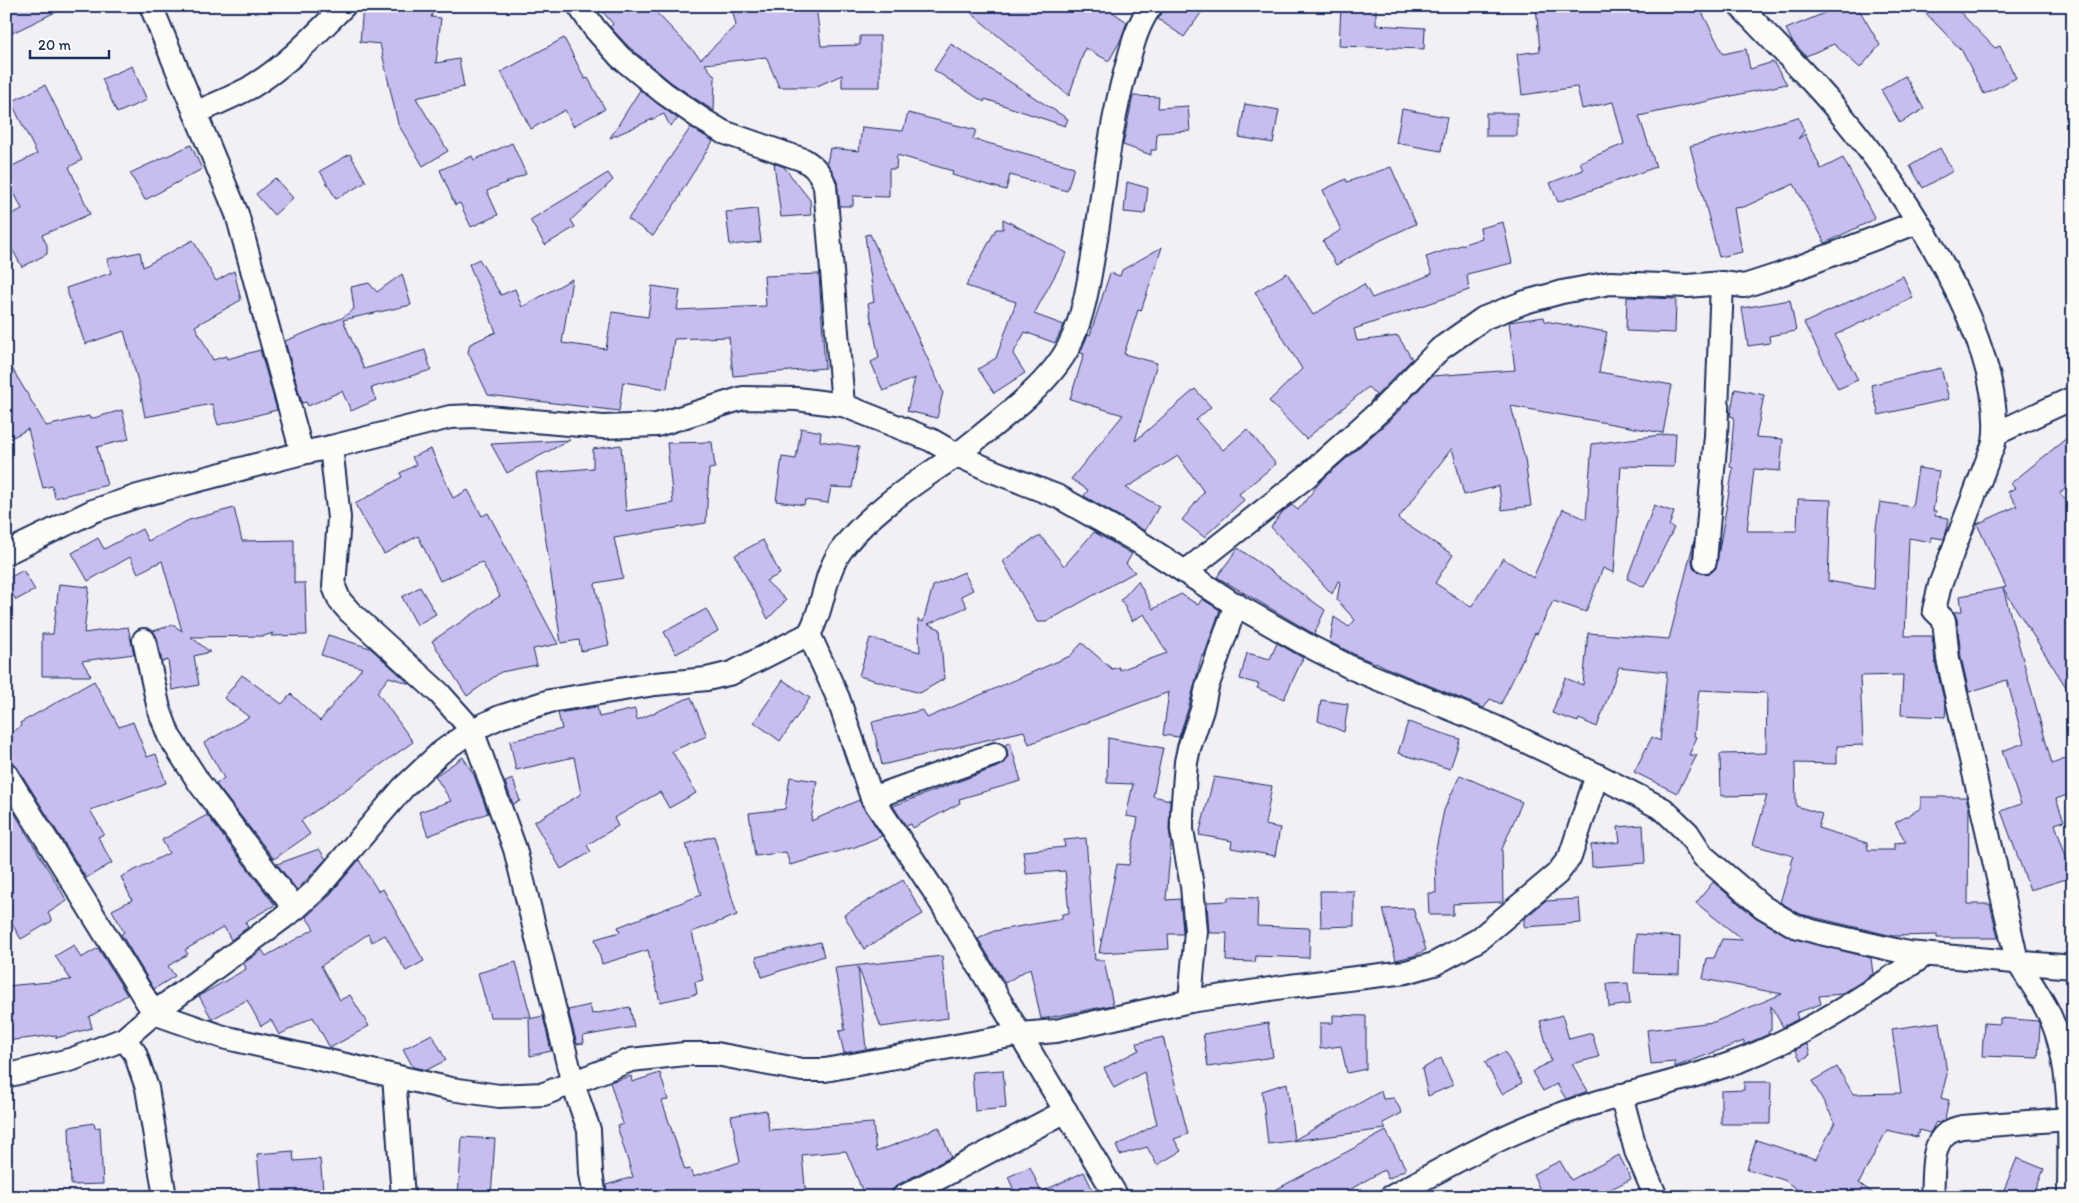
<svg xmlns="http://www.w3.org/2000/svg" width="2079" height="1203" viewBox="0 0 2079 1203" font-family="Itim,sans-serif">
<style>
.building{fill:#c7bdef;stroke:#1b2f5e}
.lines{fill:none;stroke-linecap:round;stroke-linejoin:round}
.minor-casing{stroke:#1b2f5e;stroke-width:26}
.minor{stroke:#fdfcf7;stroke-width:22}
</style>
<rect width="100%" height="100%" fill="#f2eff5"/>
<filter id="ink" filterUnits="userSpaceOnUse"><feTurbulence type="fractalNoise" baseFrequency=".02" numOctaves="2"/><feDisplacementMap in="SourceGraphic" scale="10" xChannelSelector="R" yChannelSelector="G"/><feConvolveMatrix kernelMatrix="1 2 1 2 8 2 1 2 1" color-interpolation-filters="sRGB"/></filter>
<g filter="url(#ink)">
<g class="building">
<polygon points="6,6 68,6 6,36"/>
<polygon points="363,6 436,6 431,17 441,18 436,63 459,59 464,87 416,98 448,151 423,166 398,124 380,44 360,42"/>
<polygon points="598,6 650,6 701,59 736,25 731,6 816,6 821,46 860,45 860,36 880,36 880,87 842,87 842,75 815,87 779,87 766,57 705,64 715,77 714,111 672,83 629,47 610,27 613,24"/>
<polygon points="963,6 1104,6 1127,22 1120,41 1109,61 1085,48 1069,96"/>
<polygon points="1167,6 1206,6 1184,37 1158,19"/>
<polygon points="1341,6 1376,6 1376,25 1425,28 1424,49 1339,46"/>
<polygon points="1536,6 1699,6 1723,54 1746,49 1750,69 1773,62 1787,84 1639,116 1656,167 1558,202 1550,183 1583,170 1580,162 1624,144 1613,102 1582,109 1577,87 1522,95 1517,54 1540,51"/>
<polygon points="1824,6 1857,6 1880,45 1860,68 1834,44 1806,56 1792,41 1786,29 1827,12"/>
<polygon points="1919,6 1954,6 1995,48 2000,46 2016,78 1984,94 1962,51"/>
<polygon points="564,38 585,79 588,78 605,109 573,126 565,110 531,129 501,72"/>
<polygon points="951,44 1068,119 1065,126 985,99 984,102 934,70"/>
<polygon points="132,66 147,100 117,113 102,79"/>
<polygon points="1905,76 1924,109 1900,123 1881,90"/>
<polygon points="45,85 82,160 69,167 90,214 42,235 47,245 47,254 22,267 6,238 6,217 22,209 6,176 6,169 37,154 11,102"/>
<polygon points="640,90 678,119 670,126 664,114 610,138"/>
<polygon points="1133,96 1159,97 1158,108 1188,106 1190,131 1157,133 1156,150 1151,150 1151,155 1123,145"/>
<polygon points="1245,104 1279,110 1273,143 1239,137"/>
<polygon points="1402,109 1447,117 1441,151 1396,143"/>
<polygon points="908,113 976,130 973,139 1074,167 1067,191 1010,175 1006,190 952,175 953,171 897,155 896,169 889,169 889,197 853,196 853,206 840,206 837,182 827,163 830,148 859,151 862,127 903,131"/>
<rect x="1486" y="113" width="31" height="23"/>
<polygon points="1798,117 1804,131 1798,139 1805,134 1821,169 1843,158 1875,219 1825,243 1794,184 1744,207 1734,208 1742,252 1719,257 1690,146"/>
<polygon points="691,127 713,141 680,194 681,195 653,236 628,219"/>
<polygon points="512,143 526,174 487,191 498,215 471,227 460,203 455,205 440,170 472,156 474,160"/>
<polygon points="191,145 202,169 145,200 130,173"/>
<polygon points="1940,148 1953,171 1923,188 1910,166"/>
<polygon points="350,154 366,182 336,199 320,171"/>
<polygon points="774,163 784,167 810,200 811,215 781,217"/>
<polygon points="1391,167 1416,224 1381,240 1336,265 1323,241 1341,230 1323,190 1346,179 1347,182"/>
<polygon points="608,173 613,180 571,220 575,227 545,245 530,220"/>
<polygon points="275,178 293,198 274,215 256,194"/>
<polygon points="1127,182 1148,188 1145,214 1124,212"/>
<polygon points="757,209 761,242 730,245 726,212"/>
<polygon points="1003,219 1067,253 1034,314 1064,325 1055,343 1025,332 1013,354 1025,373 994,393 978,369 996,358 1016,302 966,286 996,229 1003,229"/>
<polygon points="1503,222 1512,263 1467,274 1469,290 1354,329 1357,341 1398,336 1412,359 1370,402 1376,395 1368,387 1306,439 1269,401 1302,369 1255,292 1287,273 1313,315 1364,284 1372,298 1432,274 1426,257 1482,238 1480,228"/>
<polygon points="870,234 943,392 937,418 907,411 915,378 883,391 871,362 879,358 868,304 874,302 865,235"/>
<polygon points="193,240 216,281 234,271 241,300 195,326 213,360 226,356 227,359 260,350 277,410 218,425 212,404 145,417 139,385 124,331 85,344 66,288 111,273 107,259 140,252 143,267"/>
<polygon points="1162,247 1141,311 1138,310 1124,354 1157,363 1135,441 1195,389 1211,407 1196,420 1223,450 1247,429 1276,464 1239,494 1244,500 1204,537 1182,520 1204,492 1178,456 1126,488 1159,506 1145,531 1084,496 1088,490 1071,479 1123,415 1070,399 1084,354 1080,353 1088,334 1090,335 1110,273 1120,276 1122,270"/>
<polygon points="479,259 501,295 515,289 522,307 572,279 562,343 606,349 612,312 648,317 652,286 680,290 677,310 766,306 764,276 819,274 825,368 733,376 729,337 674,339 667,389 623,382 619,411 488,395 468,352 470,344 496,332 469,264"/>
<polygon points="402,274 411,305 343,320 364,369 425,350 431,370 371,388 376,400 351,411 342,391 308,406 306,402 302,403 285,341 342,318 354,309 351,287 369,283 377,292"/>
<polygon points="1903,276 1913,298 1835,335 1858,380 1838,389 1804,323"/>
<polygon points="1627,297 1676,299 1675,333 1626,331"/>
<polygon points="1790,300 1796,331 1769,336 1770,343 1748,346 1742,308"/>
<polygon points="1544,317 1545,321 1607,332 1599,372 1672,385 1663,433 1511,406 1525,459 1531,506 1502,510 1499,486 1464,495 1452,448 1398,519 1453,555 1435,583 1471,607 1503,558 1533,578 1563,509 1586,519 1592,444 1676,433 1674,467 1621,466 1614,573 1603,568 1586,612 1553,601 1537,634 1535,633 1501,704 1490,699 1484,708 1387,668 1376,662 1375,663 1358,656 1330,642 1334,617 1349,627 1355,620 1337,600 1340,582 1338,581 1332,594 1271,527 1283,511 1292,505 1298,510 1321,481 1391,419 1432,376 1515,370 1509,322"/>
<polygon points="6,358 46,426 89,416 90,419 122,410 129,439 97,447 107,485 55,498 52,486 43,488 28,429 13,437 6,424"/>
<polygon points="1941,368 1949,399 1879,415 1871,385"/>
<polygon points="1735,389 1764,395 1756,437 1783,439 1780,471 1754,469 1747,531 1797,531 1798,499 1831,500 1828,581 1874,589 1876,528 1880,502 1912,507 1918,468 1939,471 1933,511 1936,511 1935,516 1949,518 1947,529 1944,539 1931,537 1931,542 1909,538 1905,636 1932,636 1935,662 1946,708 1945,717 1901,715 1903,675 1860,676 1863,745 1837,746 1837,764 1795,763 1796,806 1822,814 1818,828 1867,843 1868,850 1894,850 1894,843 1906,842 1895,823 1921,808 1921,797 1966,797 1969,808 1968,904 1990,904 1998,938 1937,938 1937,935 1893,936 1800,914 1780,902 1792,864 1790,864 1793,856 1753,845 1767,795 1721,796 1720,754 1766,753 1767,693 1699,690 1694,736 1697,737 1689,755 1697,755 1677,793 1634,772 1652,737 1660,741 1667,672 1619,667 1597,727 1579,719 1578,722 1552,713 1565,678 1583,685 1588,633 1669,639 1694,541 1692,560 1693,567 1698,572 1704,574 1711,573 1716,568 1733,468 1730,467 1734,417 1730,416"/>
<polygon points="801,428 821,432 820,441 859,447 852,488 831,487 828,503 805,500 804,505 776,501 782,457 796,459"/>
<polygon points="2073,433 2073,483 2060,493 2073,509 2073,698 2003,588 2006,587 1977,524 2017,506 2008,492 2015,488 2010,484"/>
<polygon points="570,440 507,473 491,444"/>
<polygon points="712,442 715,468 709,469 706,523 614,538 623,578 596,583 595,585 609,645 581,651 579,640 561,643 536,473 593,468 593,449 621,445 626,511 673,503 667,443"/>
<polygon points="431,449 453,498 468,490 482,516 488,513 558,644 533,649 537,665 501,672 467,696 432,641 500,596 482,562 440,581 418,536 384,554 355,504 402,477 400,473 416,465 412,457"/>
<polygon points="1654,505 1674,512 1669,526 1674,528 1644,587 1627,579"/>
<polygon points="234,508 242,541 294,540 294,583 305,583 307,635 271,636 273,633 264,636 191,637 210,652 194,656 199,685 172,690 168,660 162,662 157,637 153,631 173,625 182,631 162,561 138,573 130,557 88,581 72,553 98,538 104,549 142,529 148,541 189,520"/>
<polygon points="1094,532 1132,554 1126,564 1135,572 1046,622 1037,622 1003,561 1030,541 1041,536 1064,566"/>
<polygon points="763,540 780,574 766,581 786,600 768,619 735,555"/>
<polygon points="1238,548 1325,610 1314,634 1217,577"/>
<polygon points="23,570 35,590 16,600 6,584 6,580"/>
<polygon points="964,572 973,590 961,596 967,607 928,624 940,629 944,679 920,693 859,676 870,638 920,652 918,619 923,622 933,586"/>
<polygon points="1138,581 1153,609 1181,594 1198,605 1202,599 1220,610 1204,656 1202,655 1189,706 1179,737 1163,735 1169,692 1029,744 1024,731 882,765 872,722 923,710 927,718 1070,656 1082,643 1112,669 1119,667 1120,670 1167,653 1144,614 1132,621 1121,600"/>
<polygon points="59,584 89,587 84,633 128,627 134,654 82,661 91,676 42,676 42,634 53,634"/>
<polygon points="420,587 436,614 417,625 402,597"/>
<polygon points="2003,588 2052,764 2073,756 2073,793 2056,799 2064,821 2055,824 2073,877 2030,890 2001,811 2021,804 2002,751 2024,743 2007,680 1969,692 1961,657 1957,619 1954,612 1962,611 1960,596"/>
<polygon points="706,609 718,631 676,654 664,632"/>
<polygon points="328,635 370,648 410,684 389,677 377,692 413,742 301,821 310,834 274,859 216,784 224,778 204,743 249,717 224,698 242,675 282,704 291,694 320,721 362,668 321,655"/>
<polygon points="1277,643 1303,658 1284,699 1257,688 1259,684 1240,679 1247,653 1270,659"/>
<polygon points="783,680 810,698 780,741 754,722"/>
<polygon points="94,681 119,727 133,722 147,757 156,754 166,783 90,810 104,834 98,837 112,863 86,878 17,767 13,763 6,761 6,737 21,726 20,723"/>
<polygon points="691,697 707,736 672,751 696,793 669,808 660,792 614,818 618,826 587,845 591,852 561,869 534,822 581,794 574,757 516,770 510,741 562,729 558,713 597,707 599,717 635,709 637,720"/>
<polygon points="1321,700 1348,704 1344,732 1318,721"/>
<polygon points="1408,722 1460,739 1450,769 1398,753"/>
<polygon points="1108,738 1163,748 1153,796 1170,800 1169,830 1171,843 1166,900 1180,899 1183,931 1183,934 1168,934 1169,949 1099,953 1117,864 1129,865 1138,818 1126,816 1133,784 1107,783"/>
<polygon points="1010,742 1021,781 959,799 960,803 913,828 911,824 906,826 893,806 1000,766 1005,763 1008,757 1007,750 1005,745"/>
<polygon points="463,757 474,775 488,813 428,836 419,812 451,801 435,776"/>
<polygon points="1460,775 1522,802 1502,849 1503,902 1453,904 1453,915 1429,915 1428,893 1436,893 1435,854 1444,810"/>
<polygon points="790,777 817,781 811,821 859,800 882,836 855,847 790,865 786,852 755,856 749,813 785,809"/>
<polygon points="1214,777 1272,786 1265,825 1280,828 1275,856 1231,848 1232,841 1199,835"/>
<polygon points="513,779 520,801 513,804 505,782"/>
<polygon points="6,799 67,901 48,913 52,921 21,939 6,914"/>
<polygon points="207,815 275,905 245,922 248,927 231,940 224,927 185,950 188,954 168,966 175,976 154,989 121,934 124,932 112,910 132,900 121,877 169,853 162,840"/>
<polygon points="1643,825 1645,863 1592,867 1591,845 1620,842 1618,827"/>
<polygon points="714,836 737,915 692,932 703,980 695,982 697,994 660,1002 648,950 602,964 595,939 620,932 618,927 701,895 686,844"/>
<polygon points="1086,838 1095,960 1104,960 1113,1005 1041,1019 1030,968 1005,983 978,939 994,931 1062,919 1062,914 1069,913 1065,871 1026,874 1023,851 1065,847 1064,840"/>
<polygon points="319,849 326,859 297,890 277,864"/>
<polygon points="359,860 378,891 383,889 424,961 406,971 385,935 372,942 368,934 321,966 340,1000 350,995 369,1026 330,1048 313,1017 279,1035 271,1020 261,1026 247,1000 212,1019 199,996 246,969 244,963 262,950 266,956 314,929 306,917 327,898"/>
<polygon points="903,880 923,914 864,949 844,915"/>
<polygon points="1713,882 1755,917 1789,937 1871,958 1873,974 1842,994 1819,996 1821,1004 1796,1013 1798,1019 1783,1027 1771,1006 1771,1030 1768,1032 1769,1034 1744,1045 1744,1041 1675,1067 1675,1062 1651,1064 1647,1030 1714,1022 1782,994 1703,979 1707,958 1714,958 1722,939 1743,940 1696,903"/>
<polygon points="1320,891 1354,891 1354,926 1321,927"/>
<polygon points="1228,897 1258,898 1257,926 1310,928 1309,958 1256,956 1255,962 1226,961 1227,933 1209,933 1207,902 1228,901"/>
<polygon points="1579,899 1581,923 1524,927 1524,919 1545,901"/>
<polygon points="1413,908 1426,950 1413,956 1396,960 1383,909"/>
<polygon points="1636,934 1680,937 1679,974 1634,973"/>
<polygon points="820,942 824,956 762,977 756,957"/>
<polygon points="74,945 81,958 98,948 127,995 89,1017 92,1028 56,1038 56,1035 6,1041 6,986 71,980 55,956"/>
<polygon points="942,956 948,1018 881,1027 858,967 866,1049 844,1053 839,1031 845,1030 835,968"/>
<polygon points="516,962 531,1017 490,1017 478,973"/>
<polygon points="1628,983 1630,1004 1609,1007 1607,984"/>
<polygon points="590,1005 592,1014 630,1007 634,1027 583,1036 584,1043 577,1044 568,1010"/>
<polygon points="1333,1015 1366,1016 1366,1069 1347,1073 1341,1046 1320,1049 1320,1023 1333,1023"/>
<polygon points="1562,1015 1569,1039 1592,1033 1599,1057 1572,1064 1588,1091 1566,1099 1557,1084 1543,1091 1532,1072 1551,1061 1540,1021"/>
<polygon points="543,1016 551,1051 530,1056 529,1019"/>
<polygon points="2000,1018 2038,1021 2040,1026 2038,1058 1982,1056 1984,1023 2000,1024"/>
<polygon points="1940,1022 1947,1074 1941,1098 1949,1100 1945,1119 1939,1123 1936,1122 1930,1133 1919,1130 1917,1137 1887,1130 1859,1183 1878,1197 1807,1197 1784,1180 1747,1169 1756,1140 1816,1159 1835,1122 1812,1081 1837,1067 1853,1094 1901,1093 1892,1029"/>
<polygon points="1268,1023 1273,1057 1208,1067 1203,1034"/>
<polygon points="432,1034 446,1060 427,1070 413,1067 403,1049"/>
<polygon points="1163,1037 1188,1134 1174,1139 1181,1151 1157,1165 1147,1147 1120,1155 1116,1146 1157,1124 1144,1072 1114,1088 1104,1068 1139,1050 1137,1043"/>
<polygon points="1807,1044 1810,1055 1801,1060 1795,1050"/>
<polygon points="1505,1052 1522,1083 1502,1094 1485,1062"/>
<polygon points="1441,1058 1453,1085 1428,1096 1422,1069"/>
<polygon points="1003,1070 1006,1108 975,1111 972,1072"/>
<polygon points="660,1073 668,1100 662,1101 685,1170 690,1169 693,1177 740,1162 731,1116 766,1110 769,1130 873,1123 876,1152 939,1127 951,1157 897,1185 892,1190 890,1197 865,1197 846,1151 802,1155 806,1197 608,1197 606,1185 633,1177 617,1126 623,1124 610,1082 631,1076 632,1082"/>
<polygon points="1744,1082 1771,1082 1770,1124 1721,1124 1721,1091 1744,1090"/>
<polygon points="1287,1083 1294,1140 1381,1091 1383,1099 1394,1098 1402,1113 1383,1123 1386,1129 1268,1144 1262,1091"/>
<polygon points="94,1123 95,1128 100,1127 103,1184 71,1185 69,1127"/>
<polygon points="1386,1131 1406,1169 1388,1179 1384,1170 1337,1197 1262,1197"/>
<polygon points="462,1137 495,1139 491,1197 458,1197"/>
<polygon points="293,1151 294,1161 320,1159 323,1189 261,1196 257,1154"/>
<polygon points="1619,1155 1631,1179 1607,1191 1609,1197 1539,1197 1542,1195 1533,1174 1560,1161 1571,1180"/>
<polygon points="2017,1158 2044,1169 2033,1197 2001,1197"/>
<polygon points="1030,1167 1041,1192 1084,1172 1096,1197 1017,1197 1008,1177"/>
</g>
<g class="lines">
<defs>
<g id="minor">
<polyline points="151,6 237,214 302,453"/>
<path d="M 579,6 L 595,29 L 620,57 L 664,93 L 703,120 L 723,132 L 804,160 C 815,167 821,173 825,186 L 843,405"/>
<path d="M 1740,6 C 1776,45 1815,82 1848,123 C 1907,195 2007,347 1994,443 L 1940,585 L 1934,610 L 1944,620 L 1948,659 L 2017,961 C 2028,979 2041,996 2050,1016 C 2074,1069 2069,1139 2069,1197"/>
<path d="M 195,113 C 213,105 233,97 251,87 C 286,66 315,35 344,6"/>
<polyline points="1995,434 2073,398"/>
<polyline points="331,447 339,518 334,587 340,601 350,612 439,693 472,730 515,849 573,1084 589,1130 591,1173 595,1197"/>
<path d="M 6,553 L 93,511 L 138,496 L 302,453 L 331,447 L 450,417 L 476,416 L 603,427 L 657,425 L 743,398 L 797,399 L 843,405 L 931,440 L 957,455 C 992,426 1051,385 1070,344 C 1085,313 1089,279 1095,245 C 1104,186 1110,126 1126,69 C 1132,47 1137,25 1151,6"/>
<polyline points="1705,561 1716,436 1722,283"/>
<polyline points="1185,572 1306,477 1382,409 1440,349 1484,318 1525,302 1562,292 1610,283 1688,286 1722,283 1744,286 1781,274 1918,222"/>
<polyline points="144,640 159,709 169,736 200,784 295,909"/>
<polyline points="6,774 154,1013 223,1037 451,1089 499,1096 544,1094 631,1060 685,1054 716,1054 802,1070 825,1070 1021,1034 1056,1031 1190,1001 1290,986 1406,972 1434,964 1478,940 1557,874 1570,857 1597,775"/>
<polyline points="872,798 995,754"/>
<polyline points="1190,1001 1196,931 1192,886 1182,830 1182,814 1186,762 1189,748 1202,710 1207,687 1236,604"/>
<polyline points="124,1039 135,1053 147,1088 165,1197"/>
<polyline points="6,1076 73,1059 124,1039 154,1013 295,909 317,889 403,788 440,753 472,730 500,717 550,701 655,684 707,679 732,673 809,634"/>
<polyline points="394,1076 403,1197"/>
<polyline points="1621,1095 1636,1151 1656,1197"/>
<polyline points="903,1197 1066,1111"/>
<path d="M 1117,1197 L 936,894 L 872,798 L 838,698 L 809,634 C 824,609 823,577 840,552 C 867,513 918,481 957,455 L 990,470 L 1059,497 L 1142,544 L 1231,602 L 1305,644 L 1352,668 L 1495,727 L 1597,775 L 1663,809 L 1688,833 L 1703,856 L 1763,907 L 1795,926 L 1816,932 L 1908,953 L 2073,967"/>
<path d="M 1391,1197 C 1440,1170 1490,1141 1543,1121 C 1607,1095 1676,1085 1741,1060 C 1808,1034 1866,995 1925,955"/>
<path d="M 1932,1197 C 1934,1177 1930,1145 1947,1133 C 1951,1130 1957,1128 1962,1127 L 2068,1119"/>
</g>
</defs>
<use href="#minor" class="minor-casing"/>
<use href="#minor" class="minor"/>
</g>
</g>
<rect width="2079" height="1203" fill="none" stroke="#fdfcf7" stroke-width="25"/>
<rect x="12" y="12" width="2054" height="1178" fill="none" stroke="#1b2f5e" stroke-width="2" filter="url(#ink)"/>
<path d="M30 50v8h79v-8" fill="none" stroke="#1b2f5e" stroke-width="2.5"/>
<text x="38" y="50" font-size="15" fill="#1b2f5e" stroke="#fdfcf7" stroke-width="4" paint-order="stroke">20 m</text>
</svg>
